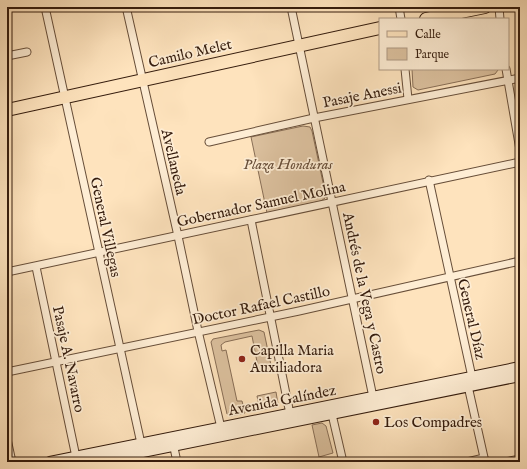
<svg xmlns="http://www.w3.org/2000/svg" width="527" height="469" viewBox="0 0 527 469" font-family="'IM FELL English',serif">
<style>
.green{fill:#dcc19f;stroke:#886e56}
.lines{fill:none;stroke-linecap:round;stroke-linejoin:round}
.minor-casing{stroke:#674e39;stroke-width:9}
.secondary-casing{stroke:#351c0d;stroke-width:12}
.primary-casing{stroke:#351c0d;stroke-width:14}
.minor{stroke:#feedd4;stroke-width:7}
.secondary{stroke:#feedd4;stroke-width:10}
.primary{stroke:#fee3bd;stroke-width:12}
.poi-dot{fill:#8f2418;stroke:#feedd4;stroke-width:1.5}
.labels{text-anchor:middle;stroke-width:3.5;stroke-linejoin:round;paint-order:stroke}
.street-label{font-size:15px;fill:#351c0d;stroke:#feedd4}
.park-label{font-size:15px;font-style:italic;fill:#674e39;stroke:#feedd4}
.poi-label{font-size:15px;fill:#351c0d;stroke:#feedd4;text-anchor:start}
</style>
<rect width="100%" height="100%" fill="#fee3bd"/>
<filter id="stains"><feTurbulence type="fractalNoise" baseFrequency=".005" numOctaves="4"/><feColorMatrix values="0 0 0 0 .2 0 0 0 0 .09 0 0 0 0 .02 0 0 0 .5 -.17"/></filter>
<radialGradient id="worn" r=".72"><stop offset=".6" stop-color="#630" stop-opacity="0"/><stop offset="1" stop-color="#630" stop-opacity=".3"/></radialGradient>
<g class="green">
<polygon points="412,69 498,69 498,70 495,74 418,90 413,87"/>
<polygon points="303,126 310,127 312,131 325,192 325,198 321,201 267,213 251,137"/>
<polygon points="259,330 264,332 272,370 259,372 252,336 225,342 221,345 222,351 226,350 237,401 242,401 245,413 231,416 227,414 211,342 213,339"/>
<polygon points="276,392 278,404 277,407 260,410 257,396"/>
<polygon points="322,423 326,426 333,453 319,457 312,425"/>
</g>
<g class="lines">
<defs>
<g id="minor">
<polyline points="45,7 142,448"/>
<polyline points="291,7 373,397"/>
<polyline points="399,7 401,19"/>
<polyline points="499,7 500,19"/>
<polyline points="127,11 178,236 198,331 222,432"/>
<polyline points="7,56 27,52"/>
<polyline points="405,69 408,99"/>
<polyline points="506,69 520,150"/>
<polyline points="209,142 314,118 520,78"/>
<polyline points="429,180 472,377 468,386 485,462"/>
<polyline points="251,220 290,414"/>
<polyline points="36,267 76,457"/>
<polyline points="7,272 520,162"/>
<polyline points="7,372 299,311 520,261"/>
<polyline points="331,410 343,462"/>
<polyline points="7,439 12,462"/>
<polyline points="173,443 177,462"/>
<polyline points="467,462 484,458"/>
<polyline points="505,462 520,459"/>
</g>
<g id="secondary">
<polyline points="50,462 520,367"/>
<polyline points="93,462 520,376"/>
</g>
<g id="primary">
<polyline points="426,19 485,7"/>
<polyline points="7,110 380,28"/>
</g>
</defs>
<use href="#minor" class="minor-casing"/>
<use href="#secondary" class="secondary-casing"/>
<use href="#primary" class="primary-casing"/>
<use href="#minor" class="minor"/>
<use href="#secondary" class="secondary"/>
<use href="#primary" class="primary"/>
</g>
<g class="poi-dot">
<circle cx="242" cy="359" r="4"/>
<circle cx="376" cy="422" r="4"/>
</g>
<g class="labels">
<g class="street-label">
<text transform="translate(190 53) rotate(-13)" y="5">Camilo Melet</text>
<text transform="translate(362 95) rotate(-11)" y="5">Pasaje Anessi</text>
<text transform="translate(174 162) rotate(77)" y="5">Avellaneda</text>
<text transform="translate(261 204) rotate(-12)" y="5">Gobernador Samuel Molina</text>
<text transform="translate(106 227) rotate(78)" y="5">General Villegas</text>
<text transform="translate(365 293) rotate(78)" y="5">Andrés de la Vega y Castro</text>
<text transform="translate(261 305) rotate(-12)" y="5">Doctor Rafael Castillo</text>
<text transform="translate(472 319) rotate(77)" y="5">General Díaz</text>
<text transform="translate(69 359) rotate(78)" y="5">Pasaje A. Navarro</text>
<text transform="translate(282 400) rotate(-11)" y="5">Avenida Galíndez</text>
</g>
<g class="park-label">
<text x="288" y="169">Plaza Honduras</text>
</g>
<g class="poi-label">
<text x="250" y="355">Capilla Maria<tspan x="250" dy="17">Auxiliadora</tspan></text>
<text x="384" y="427">Los Compadres</text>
</g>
</g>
<rect width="527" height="469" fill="none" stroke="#fee3bd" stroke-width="24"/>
<rect x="8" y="8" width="511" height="453" fill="none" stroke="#351c0d" stroke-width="2"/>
<rect x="12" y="12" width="503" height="445" fill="none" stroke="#351c0d"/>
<rect x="379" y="18" width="130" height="52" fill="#feedd4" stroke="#ae9984"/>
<rect x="387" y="31" width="20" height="6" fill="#fee3bd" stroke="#ae9984"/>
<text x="415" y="38" font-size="12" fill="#351c0d">Calle</text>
<rect x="387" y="48" width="20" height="12" fill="#dcc19f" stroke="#ae9984"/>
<text x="415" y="58" font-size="12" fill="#351c0d">Parque</text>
<rect width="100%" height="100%" filter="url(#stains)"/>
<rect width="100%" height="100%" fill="url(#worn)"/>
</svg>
